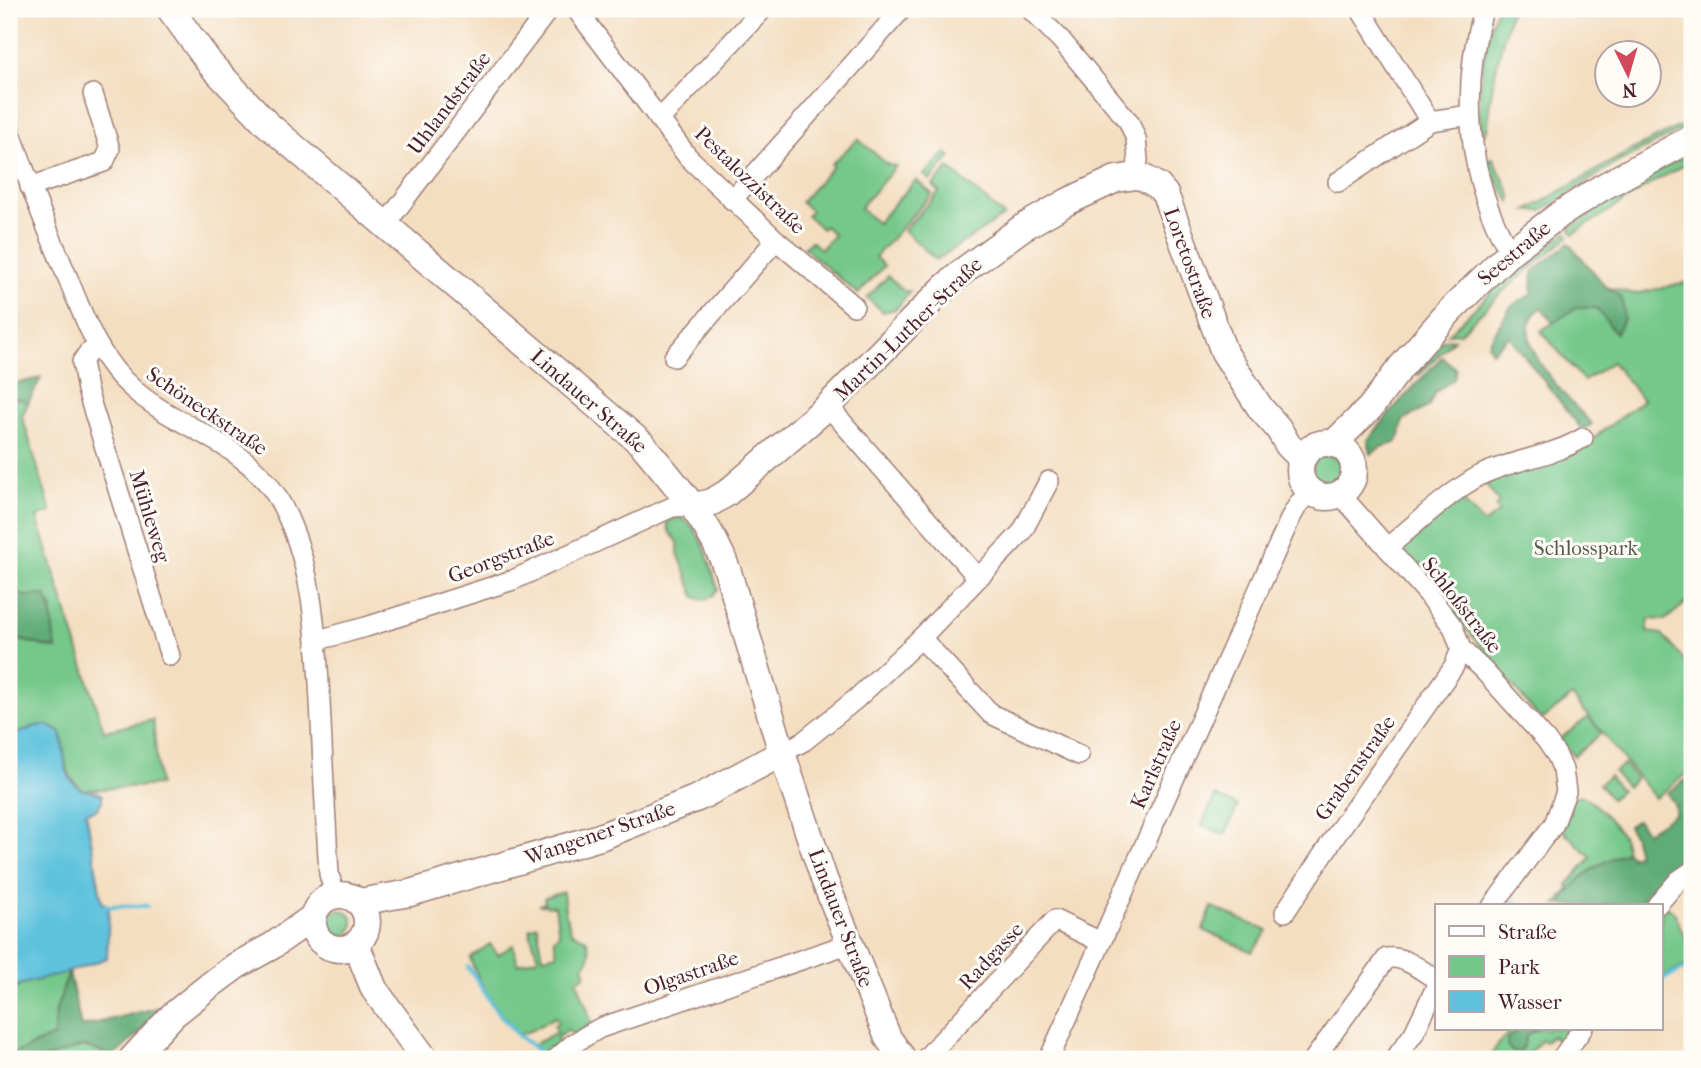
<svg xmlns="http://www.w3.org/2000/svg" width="1701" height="1068" viewBox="0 0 1701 1068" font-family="'IM FELL French Canon',serif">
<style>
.green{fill:#74c78a;stroke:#5f735a;stroke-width:2}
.forest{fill:#5fac76;stroke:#546650;stroke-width:2}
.water{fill:#5fc2dd;stroke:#547084;stroke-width:2}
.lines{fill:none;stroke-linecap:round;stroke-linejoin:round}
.stream{stroke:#5fc2dd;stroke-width:4.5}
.street-casing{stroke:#9f7e76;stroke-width:22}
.secondary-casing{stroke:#9f7e76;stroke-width:29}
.street{stroke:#fff;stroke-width:19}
.secondary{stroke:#fff;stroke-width:26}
.labels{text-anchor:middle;stroke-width:6;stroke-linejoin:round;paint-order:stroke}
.street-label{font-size:21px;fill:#4a1f2b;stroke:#fdfcf7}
.park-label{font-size:21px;fill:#595a4c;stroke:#fdfcf7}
</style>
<rect width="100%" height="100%" fill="#fdfcf7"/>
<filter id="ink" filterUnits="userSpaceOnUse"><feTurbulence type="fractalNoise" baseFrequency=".0143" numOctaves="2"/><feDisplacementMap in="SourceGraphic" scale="14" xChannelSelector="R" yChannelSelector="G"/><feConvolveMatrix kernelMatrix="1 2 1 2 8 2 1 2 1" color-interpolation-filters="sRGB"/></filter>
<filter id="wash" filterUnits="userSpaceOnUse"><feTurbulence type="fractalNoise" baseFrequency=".00686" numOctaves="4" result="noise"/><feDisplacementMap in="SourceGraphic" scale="28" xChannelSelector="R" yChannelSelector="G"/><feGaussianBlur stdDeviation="1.57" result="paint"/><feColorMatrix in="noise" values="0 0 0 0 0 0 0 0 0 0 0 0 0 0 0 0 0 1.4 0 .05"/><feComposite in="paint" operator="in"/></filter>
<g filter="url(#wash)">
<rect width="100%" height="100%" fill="#f4dec1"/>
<g class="green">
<path d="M 1496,9 L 1511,9 C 1502,42 1494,74 1489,108 C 1488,117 1490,127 1484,134 L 1481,132 C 1477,85 1482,54 1496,9 Z"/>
<polygon points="1692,120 1692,125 1618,162 1542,211 1527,211 1628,152"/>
<polygon points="858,139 888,165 896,166 860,208 877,223 916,180 932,194 875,257 884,266 858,294 804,248 811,241 821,249 834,235 825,226 822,229 807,216 811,211 801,202 833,166 831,164"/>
<polygon points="1692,152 1692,161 1657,180 1573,234 1570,228 1618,195"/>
<polygon points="946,153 951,157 930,180 924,175"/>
<polygon points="1493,158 1511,195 1511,203 1493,175 1488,160"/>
<polygon points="949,168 1004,216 936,260 904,230 939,192 933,185"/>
<polygon points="1566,232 1569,236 1502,292 1460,333 1448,334 1500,284"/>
<polygon points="888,276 904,291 910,291 896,309 883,312 867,298"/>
<polygon points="1692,281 1692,598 1665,620 1649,619 1647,632 1662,634 1692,669 1692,769 1655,798 1572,696 1543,719 1537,716 1434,588 1395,548 1459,497 1484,524 1499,512 1495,507 1499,502 1485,483 1573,454 1643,400 1612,362 1584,381 1541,331 1606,287 1635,294"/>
<polygon points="1454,339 1419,375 1417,374 1443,340"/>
<path d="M 19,398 L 28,403 L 22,416 L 51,512 L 37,517 L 104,731 L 153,720 L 159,785 L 83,790 C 62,773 66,758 61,733 C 43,719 28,729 9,737 L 9,637 L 56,649 L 52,638 L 52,606 L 23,596 L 12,588 L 10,574 L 16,546 L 9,541 L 9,399 Z"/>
<circle cx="1328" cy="471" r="16"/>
<path d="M 678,517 C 703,525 710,566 718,589 L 712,597 L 703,600 L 695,597 L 678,553 L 678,542 L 669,531 L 667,522 Z"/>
<polygon points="1588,717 1602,733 1574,756 1560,739"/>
<polygon points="1624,764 1636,779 1626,787 1614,772"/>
<polygon points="1609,776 1621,791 1611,799 1599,784"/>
<path d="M 1578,795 C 1591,796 1615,825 1622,836 C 1625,841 1626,847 1627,852 C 1609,859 1591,868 1577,882 C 1570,889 1566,898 1560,905 L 1556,905 L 1570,888 L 1567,885 L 1591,857 L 1563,831 C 1566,819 1567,801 1578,795 Z"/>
<polygon points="1215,796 1238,806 1225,835 1202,825"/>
<path d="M 563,892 L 565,911 L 571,932 L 586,939 C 590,951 593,957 583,966 L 586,975 L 577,980 L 592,1023 L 574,1035 L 568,1030 L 557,1038 L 559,1045 L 549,1048 L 552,1059 L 549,1059 L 533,1045 L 557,1032 L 554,1025 L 558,1022 L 555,1017 L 532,1030 L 518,1035 C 497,1011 481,988 470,958 L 490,944 L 498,955 L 513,945 L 518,964 L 538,958 L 529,929 L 537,925 L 543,957 L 557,954 L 554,938 L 559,935 L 555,906 L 538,905 L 545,903 L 544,898 Z"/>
<polygon points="1666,905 1675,913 1692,956 1692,963 1661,978 1661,909"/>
<polygon points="1212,907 1268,931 1252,952 1203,930"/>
<circle cx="340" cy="923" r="13"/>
<path d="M 69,972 L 56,1010 L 54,1036 L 9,1056 L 9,986 L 16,989 C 28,977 53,976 69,972 Z"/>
<polygon points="1508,1028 1571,1028 1562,1045 1552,1036 1545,1042 1542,1040 1523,1059 1490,1059 1492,1057 1490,1055 1510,1030"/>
<polygon points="83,1046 114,1056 111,1059 42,1059"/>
</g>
<g class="forest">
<path d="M 1569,243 L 1606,287 L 1622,298 L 1624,318 L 1616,333 L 1596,308 L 1576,308 L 1553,323 L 1542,308 C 1499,334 1572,403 1592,424 L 1582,430 L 1509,336 L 1492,352 L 1488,344 L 1511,306 L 1532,294 L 1533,272 Z"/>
<polygon points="1442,357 1456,369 1454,379 1436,392 1428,407 1403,420 1400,436 1396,443 1381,447 1371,454 1368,440 1395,407"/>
<polygon points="41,378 28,403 19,398 9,399 9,385"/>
<path d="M 9,541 L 16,546 L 10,574 L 12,588 L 23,596 L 45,595 C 57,614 49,629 57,649 L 9,637 Z"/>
<path d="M 1692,776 L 1692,864 L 1656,898 L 1650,894 L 1643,898 L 1641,905 L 1560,905 C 1566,898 1570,888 1577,882 C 1591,868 1609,859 1627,852 L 1632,857 L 1638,854 L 1633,835 L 1628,826 L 1637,820 L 1647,832 L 1675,814 L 1675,806 L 1667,793 Z"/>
<polygon points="69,972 81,1027 171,1004 114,1056 83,1046 42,1059 9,1059 9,1056 54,1036 56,1010"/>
<polygon points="1513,1028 1540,1028 1526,1035 1524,1045 1520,1052 1511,1051 1507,1045 1507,1039 1517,1031"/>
</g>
<path class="water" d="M 47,725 L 61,733 C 65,752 62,779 81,789 C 88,793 95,789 102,795 L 102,801 L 96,810 L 86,812 L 102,902 L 109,906 L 107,958 L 69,972 L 18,985 L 16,989 L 9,986 L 9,737 L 36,726 Z"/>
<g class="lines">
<g class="stream">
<polyline points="1513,901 1520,905"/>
<polyline points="1481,905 1489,895"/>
<polyline points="105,906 147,906"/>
<polyline points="1434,966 1437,962"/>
<polyline points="468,967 495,1008 518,1035 549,1059"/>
<polyline points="1661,980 1692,965"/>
</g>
</g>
</g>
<g filter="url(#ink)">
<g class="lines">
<defs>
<g id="street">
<polyline points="576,9 688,157 776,240 854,306"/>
<polyline points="1030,9 1061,40 1129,122 1136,139 1138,160 1136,176"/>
<polyline points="1360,9 1430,121"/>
<path d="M 1483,9 C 1461,90 1466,179 1510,252"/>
<polyline points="660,119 763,9"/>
<path d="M 9,128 C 27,178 46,227 67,276 C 84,317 98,359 133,389 C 177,428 243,442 276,495 C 316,561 317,646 321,721 C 323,772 326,823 329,874 L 335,895"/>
<polyline points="1338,182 1430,121 1470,115"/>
<polyline points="30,187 104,162 110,149 93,94"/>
<polyline points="732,200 902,9"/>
<polyline points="385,225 549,9"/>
<polyline points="97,348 88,353 82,362 87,390 170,656"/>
<polyline points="674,357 776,240"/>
<polyline points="828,406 978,578"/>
<polyline points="1340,494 1427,593 1453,627 1461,649 1484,671 1546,740 1557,756 1563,770 1566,792 1554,824 1493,905"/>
<path d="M 1387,548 C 1413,526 1452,490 1481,475 C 1514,459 1552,457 1583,438"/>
<polyline points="921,638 991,714 1079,755"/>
<polyline points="318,640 366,627 513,580 672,507 695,506"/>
<polyline points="782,753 804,741 856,699 921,638 1022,532 1049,481"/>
<polyline points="1657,905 1679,880 1692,871"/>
<polyline points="1285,912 1340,829 1454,666 1461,649"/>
<polyline points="556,1059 574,1043 600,1028 848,944"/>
<polyline points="925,1059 1055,920 1101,942"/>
<polyline points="1049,1059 1291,517 1299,503 1312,493"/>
<path d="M 1314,1059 L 1387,958 C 1405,956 1421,970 1437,980"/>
<polyline points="1395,1059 1414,1033 1437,985"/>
<polyline points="1561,1059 1583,1028"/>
</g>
<g id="secondary">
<path d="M 170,9 L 211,65 L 267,124 L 642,444 C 676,485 710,521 728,572 L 782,753 L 824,879 L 888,1038 L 903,1059"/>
<circle cx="1327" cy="470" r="27"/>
<polyline points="1333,444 1370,408 1401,367 1449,312 1510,252 1559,215 1601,188 1692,138"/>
<polyline points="695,506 712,502 727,493 828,406 945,287 967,268 1022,228 1067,202 1116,179 1136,176 1144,178 1158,186 1165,194 1224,352 1261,409 1278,428 1288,445 1302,459"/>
<circle cx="340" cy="922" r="27"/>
<polyline points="359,902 410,893 600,837 700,797 782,753"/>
<polyline points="356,944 374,989 425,1059"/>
<polyline points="132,1059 173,1015 209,986 236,966 272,946 313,917"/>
</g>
</defs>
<use href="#street" class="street-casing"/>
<use href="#secondary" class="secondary-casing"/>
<use href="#street" class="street"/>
<use href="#secondary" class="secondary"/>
</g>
</g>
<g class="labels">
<g class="street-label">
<text transform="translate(449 103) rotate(-53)" y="7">Uhlandstraße</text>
<text transform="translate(750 180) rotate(44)" y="7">Pestalozzistraße</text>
<text transform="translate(1514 253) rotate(-40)" y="7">Seestraße</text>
<text transform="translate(1190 263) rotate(70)" y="7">Loretostraße</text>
<text transform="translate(908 329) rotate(-44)" y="7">Martin-Luther-Straße</text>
<text transform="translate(589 401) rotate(41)" y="7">Lindauer Straße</text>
<text transform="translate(207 411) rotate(34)" y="7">Schöneckstraße</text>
<text transform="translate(150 516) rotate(73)" y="7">Mühleweg</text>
<text transform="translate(501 557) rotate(-21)" y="7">Georgstraße</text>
<text transform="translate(1462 605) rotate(52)" y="7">Schloßstraße</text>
<text transform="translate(1156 764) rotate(-66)" y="7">Karlstraße</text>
<text transform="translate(1355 768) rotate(-55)" y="7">Grabenstraße</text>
<text transform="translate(600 833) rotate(-19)" y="7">Wangener Straße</text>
<text transform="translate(841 918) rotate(69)" y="7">Lindauer Straße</text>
<text transform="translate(991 956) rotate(-47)" y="7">Radgasse</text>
<text transform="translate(691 973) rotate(-19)" y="7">Olgastraße</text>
</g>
<g class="park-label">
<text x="1586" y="555">Schlosspark</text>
</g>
</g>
<rect width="1701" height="1068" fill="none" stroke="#fdfcf7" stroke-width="35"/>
<rect x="1435" y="904" width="228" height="126" fill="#fdfcf7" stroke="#b5a4a5" stroke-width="2"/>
<rect x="1449" y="926" width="35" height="10" fill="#ffffff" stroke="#b5a4a5" stroke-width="2"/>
<text x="1498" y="939" font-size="21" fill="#4a1f2b">Straße</text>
<rect x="1449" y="956" width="35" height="21" fill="#74c78a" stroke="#b5a4a5" stroke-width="2"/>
<text x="1498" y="974" font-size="21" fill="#4a1f2b">Park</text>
<rect x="1449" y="991" width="35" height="21" fill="#5fc2dd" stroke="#b5a4a5" stroke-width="2"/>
<text x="1498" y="1009" font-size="21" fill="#4a1f2b">Wasser</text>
<g transform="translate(1628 74) rotate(175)"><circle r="33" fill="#fdfcf7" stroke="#b5a4a5" stroke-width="2"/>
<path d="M0-5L12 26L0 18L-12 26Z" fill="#d1495b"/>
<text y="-10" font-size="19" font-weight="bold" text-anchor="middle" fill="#4a1f2b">N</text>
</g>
</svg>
